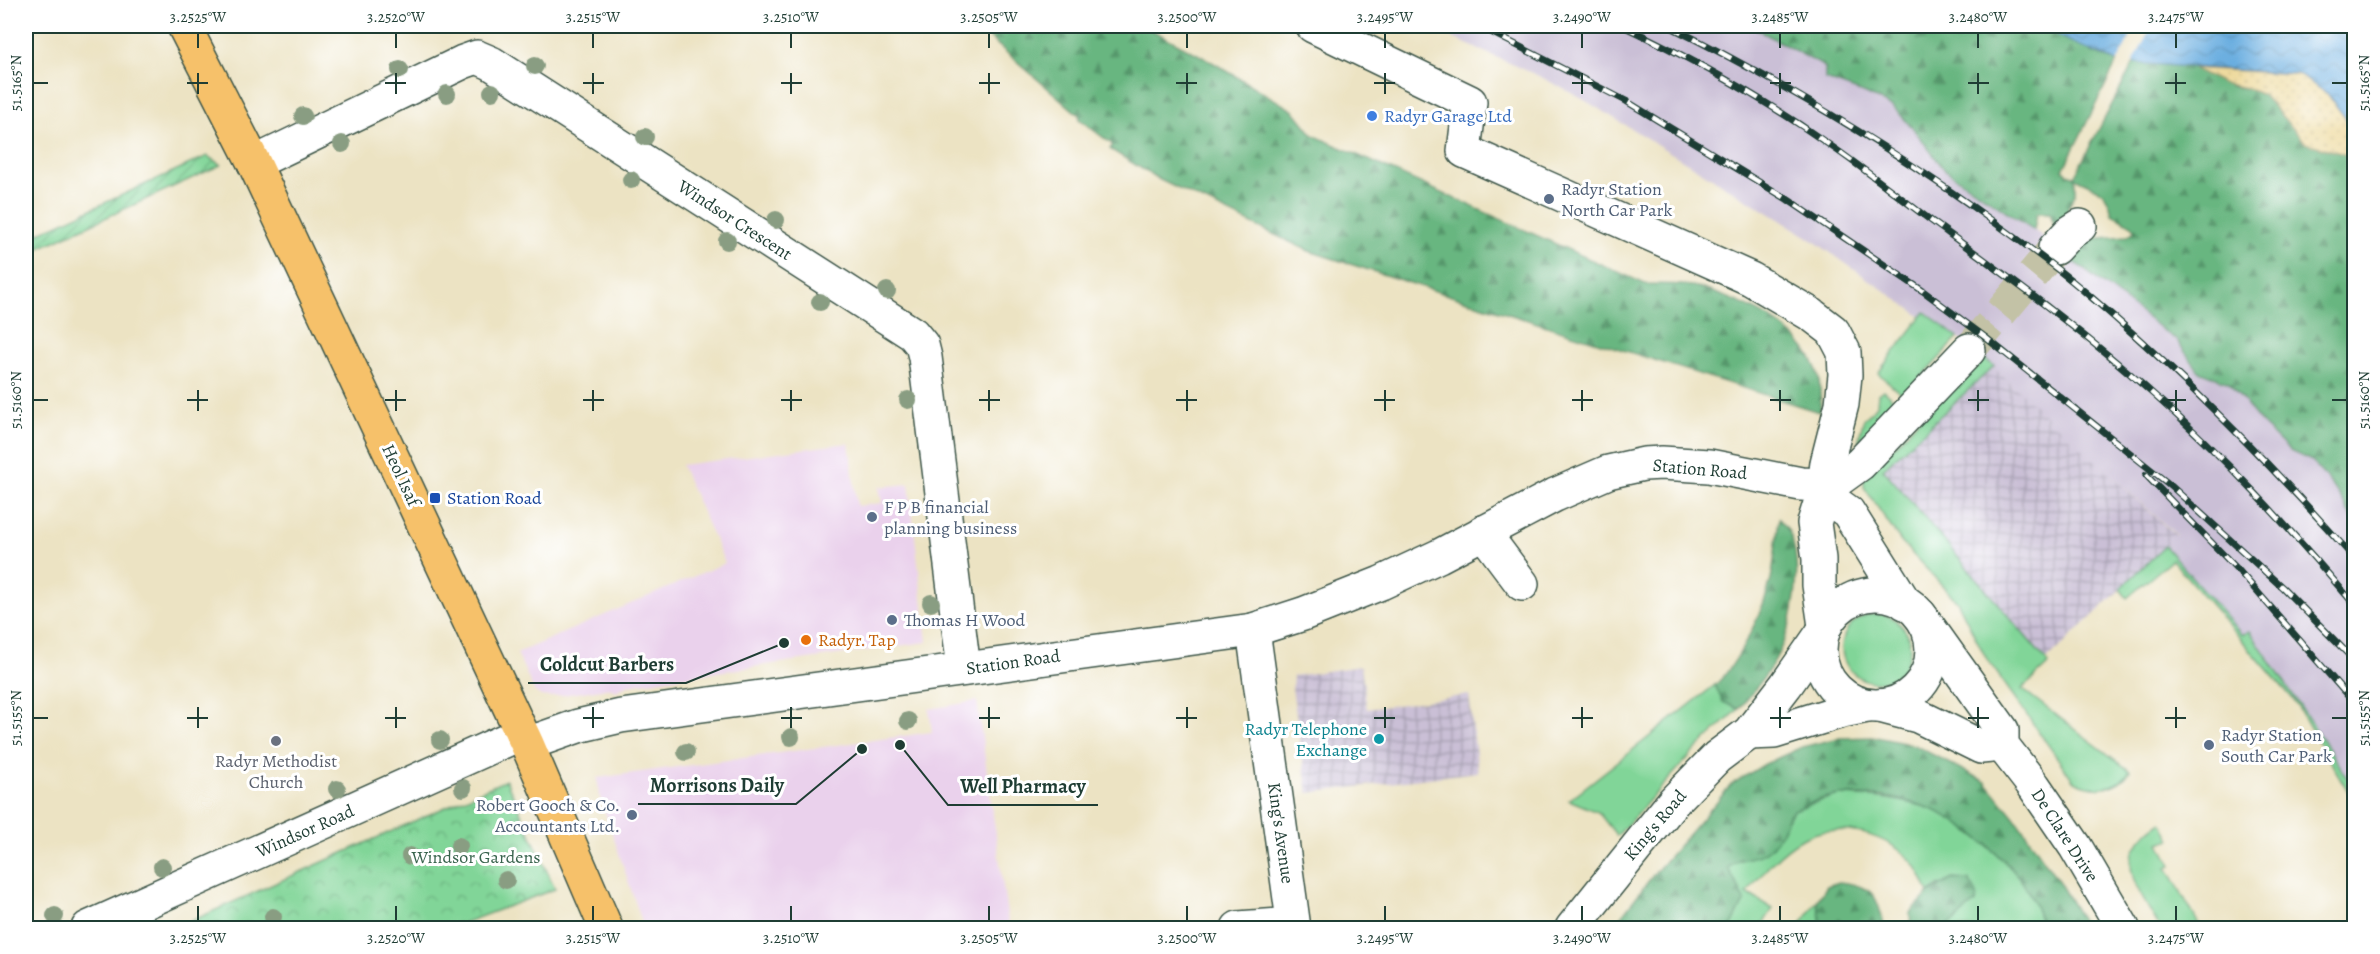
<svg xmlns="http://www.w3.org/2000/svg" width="2380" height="954" viewBox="0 0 2380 954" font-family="Alegreya,serif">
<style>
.built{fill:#ead1ec}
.industrial{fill:url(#industrial-grid)}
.railway{fill:#cabfd6}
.grass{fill:#81d598;stroke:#508966;stroke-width:1.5}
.forest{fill:url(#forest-firs);stroke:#447a5a;stroke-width:1.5}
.sand{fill:url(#sand-dots);stroke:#868c69;stroke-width:1.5}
.park{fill:url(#park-crowns);stroke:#508966;stroke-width:1.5}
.garden{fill:url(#garden-furrows);stroke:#508966;stroke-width:1.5}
.water{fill:url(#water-waves);stroke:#44768a;stroke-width:1.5}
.pier{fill:#ece3c3}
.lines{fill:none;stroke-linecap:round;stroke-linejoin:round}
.minor-tunnel{stroke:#c3c2a6;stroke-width:33;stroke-dasharray:33 16;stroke-linecap:butt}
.minor-casing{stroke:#3e5649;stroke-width:36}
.major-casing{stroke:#3e5649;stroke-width:36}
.minor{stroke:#fff;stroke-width:33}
.major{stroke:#f6c16b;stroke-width:33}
.rail-casing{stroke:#1f3d34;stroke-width:7}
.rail{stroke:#fff;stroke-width:4.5;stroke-dasharray:14;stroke-linecap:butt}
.tree{fill:#899d82}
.ticks{fill:none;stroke:#1f3d34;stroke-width:2}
.shop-dot{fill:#3f7fe0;stroke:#fff;stroke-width:2}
.service-dot{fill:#5c6f8a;stroke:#fff;stroke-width:2}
.transit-dot{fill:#1a4fb4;stroke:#fff;stroke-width:2}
.food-dot{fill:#e8710a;stroke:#fff;stroke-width:2}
.culture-dot{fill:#0f9aa8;stroke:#fff;stroke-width:2}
.worship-dot{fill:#6b7280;stroke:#fff;stroke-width:2}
.labels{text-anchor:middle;stroke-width:6;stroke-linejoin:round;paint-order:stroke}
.shop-label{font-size:18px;fill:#366cbe;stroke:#fff;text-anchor:start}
.service-label{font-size:18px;fill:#4e5e75;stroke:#fff;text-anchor:start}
.street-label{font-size:18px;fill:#1f3d34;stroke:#fff}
.transit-label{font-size:18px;fill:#164399;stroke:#fff;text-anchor:start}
.food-label{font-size:18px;fill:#c56008;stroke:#fff;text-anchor:start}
.culture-label{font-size:18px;fill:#0d838f;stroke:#fff;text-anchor:end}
.worship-label{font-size:18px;fill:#5b616d;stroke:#fff}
.park-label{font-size:18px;fill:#38634d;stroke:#fff}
.leader{fill:none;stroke:#1f3d34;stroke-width:2}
.callout-dot{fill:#1f3d34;stroke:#fff;stroke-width:2}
.callout-label{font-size:20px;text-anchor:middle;font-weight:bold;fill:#1f3d34;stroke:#fff;stroke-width:6;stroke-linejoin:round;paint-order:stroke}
.neatline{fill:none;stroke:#1f3d34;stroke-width:2}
.ticks-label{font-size:15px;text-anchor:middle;fill:#1f3d34}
</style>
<defs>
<pattern id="industrial-grid" width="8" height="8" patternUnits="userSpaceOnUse" patternTransform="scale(1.5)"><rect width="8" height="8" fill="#cabfd6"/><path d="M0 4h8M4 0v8" fill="none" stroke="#a39cae"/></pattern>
<pattern id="forest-firs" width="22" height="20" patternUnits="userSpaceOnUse" patternTransform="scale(1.5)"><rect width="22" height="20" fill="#68b680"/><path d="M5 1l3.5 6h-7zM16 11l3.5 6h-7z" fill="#55956a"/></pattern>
<pattern id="sand-dots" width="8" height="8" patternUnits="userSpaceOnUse" patternTransform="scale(1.5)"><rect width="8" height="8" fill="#eeda9e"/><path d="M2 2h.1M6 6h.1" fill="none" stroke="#ccbc89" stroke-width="1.8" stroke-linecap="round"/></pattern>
<pattern id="park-crowns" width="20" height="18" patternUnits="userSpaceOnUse" patternTransform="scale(1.5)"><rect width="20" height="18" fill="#81d598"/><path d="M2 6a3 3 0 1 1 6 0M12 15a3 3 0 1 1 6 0" fill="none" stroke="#69ae7d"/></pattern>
<pattern id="garden-furrows" width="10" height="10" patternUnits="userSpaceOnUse" patternTransform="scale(1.5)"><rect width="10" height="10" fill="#81d598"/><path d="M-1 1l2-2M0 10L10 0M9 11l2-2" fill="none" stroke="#69ae7d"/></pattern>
<pattern id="water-waves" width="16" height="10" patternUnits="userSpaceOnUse" patternTransform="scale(1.5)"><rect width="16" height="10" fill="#6aaee0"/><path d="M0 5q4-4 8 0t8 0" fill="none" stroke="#578fb6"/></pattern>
</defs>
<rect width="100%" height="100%" fill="#fff"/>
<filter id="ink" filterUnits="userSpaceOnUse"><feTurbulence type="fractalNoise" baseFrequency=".0167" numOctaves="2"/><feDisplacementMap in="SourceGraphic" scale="12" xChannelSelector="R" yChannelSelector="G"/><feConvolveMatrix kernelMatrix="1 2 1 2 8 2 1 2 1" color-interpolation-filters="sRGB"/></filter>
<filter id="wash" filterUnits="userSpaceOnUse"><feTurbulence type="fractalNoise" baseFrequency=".008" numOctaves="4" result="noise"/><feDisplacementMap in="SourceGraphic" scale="24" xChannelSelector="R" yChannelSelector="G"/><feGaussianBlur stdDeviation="1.35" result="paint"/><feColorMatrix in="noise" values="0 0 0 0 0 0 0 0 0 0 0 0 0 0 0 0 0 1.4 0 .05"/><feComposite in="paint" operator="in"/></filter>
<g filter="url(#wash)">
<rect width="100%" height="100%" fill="#ece3c3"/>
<g class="built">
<polygon points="849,443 857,506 882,503 879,487 909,484 927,642 627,685 616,691 608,688 550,697 541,696 534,691 517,653 725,563 681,465"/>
<polygon points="977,701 1009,928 644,928 600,797 597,778 932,732 929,709"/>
</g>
<g class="industrial">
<polygon points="1994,366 2176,536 2046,661 1882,469"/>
<polygon points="1361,666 1367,709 1469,695 1478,772 1308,793 1292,688 1293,676"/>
</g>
<polygon class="railway" points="1426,26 1751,26 1962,141 1944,169 2034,230 2180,338 2324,465 2354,502 2354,787 2250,631 2242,636 2165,546 2176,535 1980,355 1925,313 1922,317 1808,237 1586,101 1541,77"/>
<g class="grass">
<polygon points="1925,312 1958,338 1904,396 1878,373"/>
<path d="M 1980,355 L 1994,366 L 1883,469 L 2049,664 L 2022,689 L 2130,771 C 2117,791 2093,791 2073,780 L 1985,656 L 1957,601 L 1901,542 L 1864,487 L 1864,478 Z"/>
<polygon points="1883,390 1895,401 1895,406 1858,443 1863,421 1877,405 1878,394"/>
<polygon points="2165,546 2242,635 2250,631 2354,787 2354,801 2293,699 2172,560 2127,598 2120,589"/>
<circle cx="1876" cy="648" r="34"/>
<polygon points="1715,685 1723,702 1739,709 1697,748 1617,836 1598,812 1569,800"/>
<path d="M 1838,795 C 1870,796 1899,799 1929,808 C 1956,816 2010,862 2025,886 C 2033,898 2039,914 2042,928 L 1940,928 C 1954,922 1963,910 1976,902 L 1939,885 L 1929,893 C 1925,883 1920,872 1914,864 C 1891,835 1837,820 1804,838 C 1780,851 1763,872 1747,893 L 1773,909 L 1760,928 L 1730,928 L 1745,900 L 1728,868 C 1740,855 1755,860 1767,851 C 1779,841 1786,823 1793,810 Z"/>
<path d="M 2162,822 L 2171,839 L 2160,843 L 2171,865 L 2167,867 L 2201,928 L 2160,928 C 2136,885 2108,856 2162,822 Z"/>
<polygon points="1817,901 1822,928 1798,928"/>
</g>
<g class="forest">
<path d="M 976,26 L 1144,26 L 1207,59 L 1294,111 L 1313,135 L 1645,284 C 1662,285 1684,283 1700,288 C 1747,303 1818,333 1820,389 C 1820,397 1822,405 1819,412 L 1309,251 L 1160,180 L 1110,149 L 1113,145 L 1079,119 L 1080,116 Z"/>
<path d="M 1751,26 L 2045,26 L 2064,31 L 2092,52 L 2117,62 L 2063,170 L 2074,177 L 2133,64 L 2148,55 L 2178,54 L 2193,68 L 2233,87 L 2246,88 L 2263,95 L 2306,143 L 2354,157 L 2354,521 L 2337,492 L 2312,461 L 2290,451 L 2264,426 L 2229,383 L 2199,371 L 2177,341 L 2064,254 L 2088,239 L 2127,236 L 2135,231 L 2132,225 L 2112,214 C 2107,188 2096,189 2075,178 L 2075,194 L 2068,208 L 2064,227 L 2055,227 L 2050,213 L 2037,213 L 2034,230 L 1944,169 L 1912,127 L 1893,107 L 1866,94 L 1825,79 L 1825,67 Z"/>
<path d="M 1779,519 C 1783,524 1788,528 1790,534 C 1803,566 1795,621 1779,652 C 1769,673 1754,691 1739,709 L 1723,702 L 1715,685 C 1738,665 1764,609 1771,579 C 1775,560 1776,539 1779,519 Z"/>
<path d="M 1876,737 L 1914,745 L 1986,782 L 2018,822 L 2059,882 L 2084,924 L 2083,928 L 2042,928 C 2039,914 2033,899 2025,886 C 2010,861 1958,819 1931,809 C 1903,798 1870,794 1841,795 C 1826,795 1807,805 1793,810 C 1786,823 1779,840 1767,851 C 1756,860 1740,855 1728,868 L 1745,900 L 1730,928 L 1612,928 L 1654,874 L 1732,784 L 1765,764 L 1802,747 L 1839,738 Z"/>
<path d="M 1952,879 L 1969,880 L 1977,894 L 1976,902 C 1964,910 1955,925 1941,928 C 1932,930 1920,929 1911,928 L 1910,913 L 1929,893 Z"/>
<path d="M 1839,882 C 1876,886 1876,896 1885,928 L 1822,928 L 1817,901 L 1827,886 Z"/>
</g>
<polygon class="sand" points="2193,68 2297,74 2327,93 2354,130 2354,157 2306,143 2263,95 2246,88 2221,83"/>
<polygon class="park" points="506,780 555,889 450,928 195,928 191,921"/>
<polygon class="garden" points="207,156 221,165 26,254 26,239"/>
<polygon class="water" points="2046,26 2354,26 2354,130 2327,93 2297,74 2117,62 2062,38"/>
<polygon class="pier" points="2136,26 2152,26 2131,67 2116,65"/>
</g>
<g filter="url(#ink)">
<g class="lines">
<polyline class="minor-tunnel" points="1969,350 2055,248"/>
<defs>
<g id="minor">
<polyline points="1313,26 1470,102 1464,151 1751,279 1812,315 1833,331 1844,352 1845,375 1842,404 1827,463 1823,494 1814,523 1819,559 1819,585 1825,626"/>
<polyline points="254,163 463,62 477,57 491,63 913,334 922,345 925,357 964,669"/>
<polyline points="2055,248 2069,233 2080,226"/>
<polyline points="1823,494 1848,512 1905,603"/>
<polyline points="1483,532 1522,584"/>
<circle cx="1876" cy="650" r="56"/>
<polyline points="1920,615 2002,730 2002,745 2034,786 2075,846 2123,928"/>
<polyline points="1253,630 1294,928"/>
<polyline points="1880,706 1918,716 1981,747 2002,745"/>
<polyline points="1749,733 1774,732 1842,711 1867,706"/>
<polyline points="527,744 578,726 621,716 1253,630 1303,614 1381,583 1439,556 1555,495 1608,472 1644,464 1662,463 1709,466 1801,484 1823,485 1835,482 1860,464 1969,350"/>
<polyline points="88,928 522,733"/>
<polyline points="1238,928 1293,924"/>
<polyline points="1572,928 1674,801 1717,757 1749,733 1786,685 1823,632"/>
</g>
<polyline id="major" points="184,26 254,163 527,744 606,928"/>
</defs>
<use href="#minor" class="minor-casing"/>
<use href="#major" class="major-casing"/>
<use href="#minor" class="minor"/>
<use href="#major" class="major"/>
<defs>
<g id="rail">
<polyline points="1479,26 1626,101 1787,199 1923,291 1985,337 2170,485 2283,588 2354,660"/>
<path d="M 1623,26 C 1695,60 1766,100 1831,146 C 1866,170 1899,197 1933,222 C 2008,277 2083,331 2152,393 C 2225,457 2291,530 2354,604"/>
<path d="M 1669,26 C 1783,83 1891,147 1994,222 C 2024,244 2055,266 2084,291 C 2181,373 2270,463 2354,558"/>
<polyline points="2146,475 2240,572 2354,703"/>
</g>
</defs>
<use href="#rail" class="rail-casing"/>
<use href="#rail" class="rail"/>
</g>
<g class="tree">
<circle cx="535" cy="66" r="9"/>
<circle cx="400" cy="70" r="9"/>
<circle cx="492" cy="92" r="9"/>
<circle cx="447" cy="94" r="9"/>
<circle cx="303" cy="116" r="9"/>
<circle cx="645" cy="137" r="9"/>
<circle cx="342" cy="144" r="9"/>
<circle cx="631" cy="180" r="9"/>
<circle cx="776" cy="220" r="9"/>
<circle cx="727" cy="241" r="9"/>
<circle cx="887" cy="291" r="9"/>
<circle cx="820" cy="302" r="9"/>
<circle cx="908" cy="400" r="9"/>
<circle cx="931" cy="603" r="9"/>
<circle cx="908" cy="721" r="9"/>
<circle cx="791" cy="737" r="9"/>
<circle cx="440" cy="740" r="9"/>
<circle cx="686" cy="752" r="9"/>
<circle cx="463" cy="788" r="9"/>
<circle cx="337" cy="789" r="9"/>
<circle cx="459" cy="846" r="9"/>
<circle cx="410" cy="856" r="9"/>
<circle cx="162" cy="867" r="9"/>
<circle cx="506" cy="880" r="9"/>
<circle cx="55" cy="916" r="9"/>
<circle cx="273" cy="917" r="9"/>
</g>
</g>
<path class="ticks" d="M 198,33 L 198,48M 396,33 L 396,48M 593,33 L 593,48M 791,33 L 791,48M 989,33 L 989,48M 1187,33 L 1187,48M 1385,33 L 1385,48M 1582,33 L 1582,48M 1780,33 L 1780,48M 1978,33 L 1978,48M 2176,33 L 2176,48M 198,73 L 198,94M 396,73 L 396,94M 593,73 L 593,94M 791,73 L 791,94M 989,73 L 989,94M 1187,73 L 1187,94M 1385,73 L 1385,94M 1582,73 L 1582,94M 1780,73 L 1780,94M 1978,73 L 1978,94M 2176,73 L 2176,94M 33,83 L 48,83M 187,83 L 208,83M 385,83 L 406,83M 583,83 L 604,83M 781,83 L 802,83M 979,83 L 1000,83M 1176,83 L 1197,83M 1374,83 L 1395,83M 1572,83 L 1593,83M 1770,83 L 1791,83M 1968,83 L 1989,83M 2165,83 L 2186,83M 2332,83 L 2347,83M 198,390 L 198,411M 396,390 L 396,411M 593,390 L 593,411M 791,390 L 791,411M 989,390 L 989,411M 1187,390 L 1187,411M 1385,390 L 1385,411M 1582,390 L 1582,411M 1780,390 L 1780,411M 1978,390 L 1978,411M 2176,390 L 2176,411M 33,400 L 48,400M 187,400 L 208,400M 385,400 L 406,400M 583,400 L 604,400M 781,400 L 802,400M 979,400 L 1000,400M 1176,400 L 1197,400M 1374,400 L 1395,400M 1572,400 L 1593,400M 1770,400 L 1791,400M 1968,400 L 1989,400M 2165,400 L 2186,400M 2332,400 L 2347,400M 198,707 L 198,728M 396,707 L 396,728M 593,707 L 593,728M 791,707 L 791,728M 989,707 L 989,728M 1187,707 L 1187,728M 1385,707 L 1385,728M 1582,707 L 1582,728M 1780,707 L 1780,728M 1978,707 L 1978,728M 2176,707 L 2176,728M 33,718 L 48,718M 187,718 L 208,718M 385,718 L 406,718M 583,718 L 604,718M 781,718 L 802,718M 979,718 L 1000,718M 1176,718 L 1197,718M 1374,718 L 1395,718M 1572,718 L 1593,718M 1770,718 L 1791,718M 1968,718 L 1989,718M 2165,718 L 2186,718M 2332,718 L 2347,718M 198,906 L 198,921M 396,906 L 396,921M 593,906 L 593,921M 791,906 L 791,921M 989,906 L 989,921M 1187,906 L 1187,921M 1385,906 L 1385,921M 1582,906 L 1582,921M 1780,906 L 1780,921M 1978,906 L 1978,921M 2176,906 L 2176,921"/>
<circle class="shop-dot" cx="1372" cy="116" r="6"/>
<g class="service-dot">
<circle cx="1549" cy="199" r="6"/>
<circle cx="872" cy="517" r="6"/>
<circle cx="892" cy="620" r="6"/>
<circle cx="2209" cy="745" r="6"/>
<circle cx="632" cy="815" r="6"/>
</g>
<rect class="transit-dot" x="429" y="492" width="12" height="12" rx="3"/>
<circle class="food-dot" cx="806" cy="640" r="6"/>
<circle class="culture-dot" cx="1379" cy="739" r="6"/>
<circle class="worship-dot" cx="276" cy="741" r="6"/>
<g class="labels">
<g class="shop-label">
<text x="1384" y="122">Radyr Garage Ltd</text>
</g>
<g class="service-label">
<text x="1561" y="195">Radyr Station<tspan x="1561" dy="21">North Car Park</tspan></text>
<text x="884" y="513">F P B financial<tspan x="884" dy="21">planning business</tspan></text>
<text x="904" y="626">Thomas H Wood</text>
<text x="2221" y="741">Radyr Station<tspan x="2221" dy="21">South Car Park</tspan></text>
<text x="620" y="811" text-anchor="end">Robert Gooch &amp; Co.<tspan x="620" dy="21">Accountants Ltd.</tspan></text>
</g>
<g class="street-label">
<text transform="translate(735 220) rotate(33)" y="6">Windsor Crescent</text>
<text transform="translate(1700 469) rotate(5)" y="6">Station Road</text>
<text transform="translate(401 475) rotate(65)" y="6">Heol Isaf</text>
<text transform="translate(1013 662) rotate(-8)" y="6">Station Road</text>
<text transform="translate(1655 825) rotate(-50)" y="6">King's Road</text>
<text transform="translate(305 831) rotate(-24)" y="6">Windsor Road</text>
<text transform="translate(1281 833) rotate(82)" y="6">King's Avenue</text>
<text transform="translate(2065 835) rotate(57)" y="6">De Clare Drive</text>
</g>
<g class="transit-label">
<text x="447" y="504">Station Road</text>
</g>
<g class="food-label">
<text x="818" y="646">Radyr. Tap</text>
</g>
<g class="culture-label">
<text x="1367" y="735">Radyr Telephone<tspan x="1367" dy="21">Exchange</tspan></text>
</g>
<g class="worship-label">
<text x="276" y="767">Radyr Methodist<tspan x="276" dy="21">Church</tspan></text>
</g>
<g class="park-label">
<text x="476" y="863">Windsor Gardens</text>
</g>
</g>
<path class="leader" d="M784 643L686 683H528M862 749L796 804H638M900 745L948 805H1098"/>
<g class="callout-dot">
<circle cx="784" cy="643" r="6"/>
<circle cx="862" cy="749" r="6"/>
<circle cx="900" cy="745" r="6"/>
</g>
<g class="callout-label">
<text x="607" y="671">Coldcut Barbers</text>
<text x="717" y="792">Morrisons Daily</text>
<text x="1023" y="793">Well Pharmacy</text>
</g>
<rect width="2380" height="954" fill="none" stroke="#fff" stroke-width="66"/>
<rect x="33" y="33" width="2314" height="888" class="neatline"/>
<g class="ticks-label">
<text x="198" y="22">3.2525°W</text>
<text x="396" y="22">3.2520°W</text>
<text x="593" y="22">3.2515°W</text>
<text x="791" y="22">3.2510°W</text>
<text x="989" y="22">3.2505°W</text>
<text x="1187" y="22">3.2500°W</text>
<text x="1385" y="22">3.2495°W</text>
<text x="1582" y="22">3.2490°W</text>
<text x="1780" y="22">3.2485°W</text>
<text x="1978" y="22">3.2480°W</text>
<text x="2176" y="22">3.2475°W</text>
<text transform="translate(16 83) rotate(-90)" y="5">51.5165°N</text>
<text transform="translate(2364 83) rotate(-90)" y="5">51.5165°N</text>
<text transform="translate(16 400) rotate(-90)" y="5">51.5160°N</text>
<text transform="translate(2364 400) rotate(-90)" y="5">51.5160°N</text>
<text transform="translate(16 718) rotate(-90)" y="5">51.5155°N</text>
<text transform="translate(2364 718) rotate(-90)" y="5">51.5155°N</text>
<text x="198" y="943">3.2525°W</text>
<text x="396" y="943">3.2520°W</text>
<text x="593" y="943">3.2515°W</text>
<text x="791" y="943">3.2510°W</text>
<text x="989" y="943">3.2505°W</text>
<text x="1187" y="943">3.2500°W</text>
<text x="1385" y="943">3.2495°W</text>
<text x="1582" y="943">3.2490°W</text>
<text x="1780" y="943">3.2485°W</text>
<text x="1978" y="943">3.2480°W</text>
<text x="2176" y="943">3.2475°W</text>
</g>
</svg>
